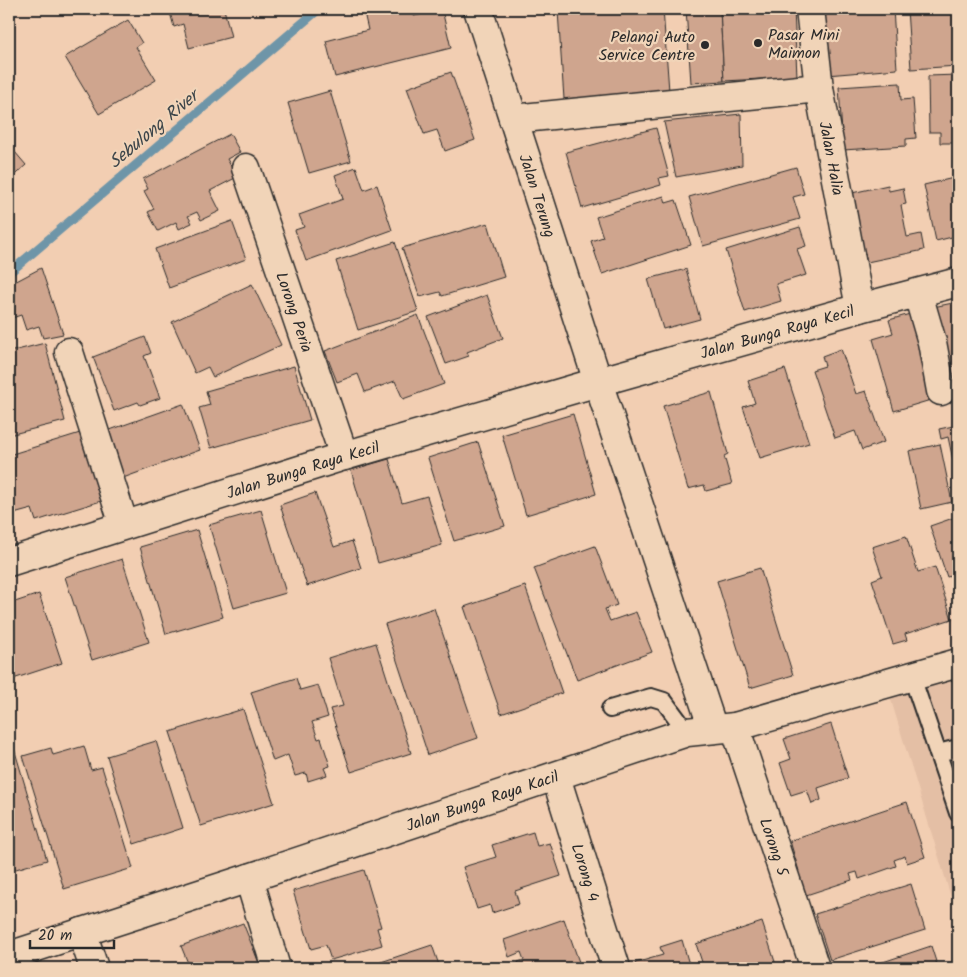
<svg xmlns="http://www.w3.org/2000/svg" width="967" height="977" viewBox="0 0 967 977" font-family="Kalam,sans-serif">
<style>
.built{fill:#e4bfa5}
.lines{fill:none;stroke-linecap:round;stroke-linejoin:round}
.stream{stroke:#6e95a8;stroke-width:9}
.building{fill:#cfa58e;stroke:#2b2b2b}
.service-casing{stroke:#2b2b2b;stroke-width:20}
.minor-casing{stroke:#2b2b2b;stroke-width:31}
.service{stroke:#f1d4b8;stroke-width:16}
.minor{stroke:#f1d4b8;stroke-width:28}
.poi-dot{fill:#2b2b2b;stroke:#f1d4b8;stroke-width:2}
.labels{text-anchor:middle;stroke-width:4.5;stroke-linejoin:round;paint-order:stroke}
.poi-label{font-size:16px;fill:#2b2b2b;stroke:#f1d4b8;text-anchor:start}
.street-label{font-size:16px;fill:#2b2b2b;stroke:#f1d4b8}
.water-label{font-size:18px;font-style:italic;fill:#3c454a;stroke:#f1d4b8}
</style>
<rect width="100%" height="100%" fill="#f2ceb2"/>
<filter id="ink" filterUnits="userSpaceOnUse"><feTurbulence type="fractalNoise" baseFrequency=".02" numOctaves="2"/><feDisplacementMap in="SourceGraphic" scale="10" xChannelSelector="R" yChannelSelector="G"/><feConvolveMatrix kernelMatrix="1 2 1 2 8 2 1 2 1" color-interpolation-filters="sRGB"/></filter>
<g filter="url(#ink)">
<polygon class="built" points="958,654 958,920 891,700 890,666"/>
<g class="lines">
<polyline class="stream" points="9,273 319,9"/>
</g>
<g class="building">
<polygon points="169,9 224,9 231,37 189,48 183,24 174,27"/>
<polygon points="398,9 412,9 414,16 442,10 451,48 335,77 326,41 368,30 365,17"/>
<polygon points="589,9 663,9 669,91 564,99 558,11"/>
<polygon points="686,9 720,9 724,81 691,83"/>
<polygon points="720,9 794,9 797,77 724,81"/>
<polygon points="822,9 893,9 897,69 827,75"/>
<polygon points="907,9 954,9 958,66 911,69"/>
<polygon points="128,20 142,43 136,47 156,80 99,114 65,57"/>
<polygon points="451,72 475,140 445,151 437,130 424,134 407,88"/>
<polygon points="958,75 958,133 955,133 955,143 940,143 940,132 929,132 928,76"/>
<polygon points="900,83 901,100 913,99 916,138 906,139 906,146 843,150 839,87"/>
<polygon points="330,91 351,161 309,173 288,103"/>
<polygon points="741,114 742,165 676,177 664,122"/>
<polygon points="656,128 669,176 659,178 661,185 582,208 566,152"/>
<polygon points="230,134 240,152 227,159 237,177 210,191 220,211 201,220 197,212 188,216 192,223 179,229 176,222 158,231 148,212 154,209 144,191 148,189 143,179"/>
<polygon points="9,145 26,165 9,180"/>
<polygon points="356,167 364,190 377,185 392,230 306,261 295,230 304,227 299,215 343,199 335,175"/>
<polygon points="796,167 804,194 793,197 800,219 703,246 689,197"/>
<polygon points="958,177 958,242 954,243 952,237 936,241 924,185"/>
<polygon points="888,185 889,191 903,188 906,204 901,205 907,237 921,234 924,250 867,262 862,244 859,245 852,193"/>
<polygon points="664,196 666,203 676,200 691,245 602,274 591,241 603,237 596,217"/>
<polygon points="232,221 246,259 169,288 155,249"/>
<polygon points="488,223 504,277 442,296 440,292 420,297 402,248"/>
<polygon points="800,227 806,246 797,249 806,275 776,284 781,301 745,312 726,250"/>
<polygon points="395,242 418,311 358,330 336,261"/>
<polygon points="41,268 63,334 43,338 39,326 26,330 21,315 9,319 9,285"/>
<polygon points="686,269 700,319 663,329 648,279"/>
<polygon points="252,284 281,345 213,377 208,367 195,373 172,322"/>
<polygon points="487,295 503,338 467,352 469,356 446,364 428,317"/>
<polygon points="958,302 958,365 943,369 928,308"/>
<polygon points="910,314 934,399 894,411 873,339 893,333 889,320"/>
<polygon points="418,315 444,384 403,399 395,381 365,392 358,374 337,382 325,351"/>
<polygon points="145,337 151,353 144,356 160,398 140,405 138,402 114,411 93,357"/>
<polygon points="45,343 65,421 9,435 9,352"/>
<polygon points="841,349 856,394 866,391 884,442 862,450 855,431 835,438 812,370 825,366 822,356"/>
<polygon points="294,366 310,420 211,448 199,408 210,405 206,391"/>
<polygon points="785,369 809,443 760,458 743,407 755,403 748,381"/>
<polygon points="711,392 728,454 724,456 732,484 706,491 704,485 688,489 663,406"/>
<polygon points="183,404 200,450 123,478 107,431"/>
<polygon points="573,414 596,494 526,515 502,435"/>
<polygon points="958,425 958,459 953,460 948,437 941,439 939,429"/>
<polygon points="80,433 101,501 36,521 32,509 10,515 9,512 9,455"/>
<polygon points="478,442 505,526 454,541 428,458"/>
<polygon points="940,444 952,502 921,509 909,451"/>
<polygon points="389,459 402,503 427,496 442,545 378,563 351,470"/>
<polygon points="315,493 334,547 352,541 361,568 307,586 280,505"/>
<polygon points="261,510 286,593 234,608 209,525"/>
<polygon points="956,517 958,522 958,574 947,577 930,526"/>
<polygon points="197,530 223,617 166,634 140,547"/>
<polygon points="906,536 918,572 935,567 952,619 905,634 907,640 893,644 872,580 882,576 872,547"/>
<polygon points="595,546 617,605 605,609 610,621 636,612 652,652 577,680 534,568"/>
<polygon points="122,559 149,642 92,660 65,577"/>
<polygon points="760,568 793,675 750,688 717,581"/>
<polygon points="525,586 562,693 501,714 464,607"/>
<polygon points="39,594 62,663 13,679 9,666 9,604"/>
<polygon points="434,608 478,738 428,755 385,624"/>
<polygon points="376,643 411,753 351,772 330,709 343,706 328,658"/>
<polygon points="296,678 300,690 318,685 328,717 312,722 318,739 321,738 330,766 324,768 327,775 308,781 306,773 295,776 288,755 273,761 251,692"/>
<polygon points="243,709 274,803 201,826 170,732"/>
<polygon points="831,724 848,778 818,788 821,800 812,804 807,790 791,795 780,763 791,759 784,739"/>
<polygon points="11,738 47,860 9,871 9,739"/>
<polygon points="156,741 183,828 134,844 107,756"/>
<polygon points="84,746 91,770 102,767 133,868 64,889 23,756 51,748 53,755"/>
<polygon points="907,802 925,857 907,863 905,856 894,860 896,866 859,879 857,872 850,874 852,880 797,898 788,874 799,871 790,841"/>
<polygon points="533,832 537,846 550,843 561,876 515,891 519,904 492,913 490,905 477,909 463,867 496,857 492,845"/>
<polygon points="364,870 381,927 377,928 382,945 331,960 326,945 311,949 293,891"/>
<polygon points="911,884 925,930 830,960 815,914"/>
<polygon points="564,919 580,965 571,968 520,968 518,962 524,960 521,952 509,957 504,940"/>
<polygon points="762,922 777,968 704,968 696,944"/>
<polygon points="243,923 261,968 190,968 181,946"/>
<polygon points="682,940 690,968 637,968 635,963 663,955 660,947"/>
<polygon points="432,945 439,965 429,968 363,968"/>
<polygon points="931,946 938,968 865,968"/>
</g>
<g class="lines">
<defs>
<g id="service">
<polyline points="912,677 958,813"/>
<polyline points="610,709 651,697 664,701 687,732"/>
<polyline points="938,753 958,748"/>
</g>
<g id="minor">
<path id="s1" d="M 478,9 L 598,382 L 713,729"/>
<path id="s2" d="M 810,9 L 819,88 L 860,308"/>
<polyline points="513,119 819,88"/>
<path id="s3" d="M 246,168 L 344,456"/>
<polyline points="918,294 932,342 941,391"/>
<polyline points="69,352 124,525"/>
<path id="s4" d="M 9,562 L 344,456 L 598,382 L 860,308 L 958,282"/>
<path id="s5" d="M 735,727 L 815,968"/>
<path id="s6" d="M 556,777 L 616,968"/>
<polyline points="249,878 276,968"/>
<polyline points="82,932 94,968"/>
<path id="s7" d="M 9,956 L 249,878 L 687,732 L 735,727 L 958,663"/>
</g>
</defs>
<use href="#service" class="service-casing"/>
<use href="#minor" class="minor-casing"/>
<use href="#service" class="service"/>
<use href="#minor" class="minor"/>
</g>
</g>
<g class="poi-dot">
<circle cx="758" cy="43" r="5"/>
<circle cx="705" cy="45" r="5"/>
</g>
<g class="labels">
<g class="poi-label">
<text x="768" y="40">Pasar Mini<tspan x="768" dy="18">Maimon</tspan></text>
<text x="695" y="42" text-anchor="end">Pelangi Auto<tspan x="695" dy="18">Service Centre</tspan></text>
</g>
<g class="street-label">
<text dy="6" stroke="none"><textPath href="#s2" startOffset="151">Jalan Halia</textPath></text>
<text dy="6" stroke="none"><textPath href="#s1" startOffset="196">Jalan Terung</textPath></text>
<text dy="6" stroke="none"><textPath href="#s3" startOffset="152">Lorong Peria</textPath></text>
<text dy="6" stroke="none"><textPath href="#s4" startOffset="802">Jalan Bunga Raya Kecil</textPath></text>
<text dy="6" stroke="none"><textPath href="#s4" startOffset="308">Jalan Bunga Raya Kecil</textPath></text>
<text dy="6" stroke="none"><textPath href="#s7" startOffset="498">Jalan Bunga Raya Kacil</textPath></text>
<text dy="6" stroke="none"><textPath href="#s5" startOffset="126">Lorong 5</textPath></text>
<text dy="6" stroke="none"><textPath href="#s6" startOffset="100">Lorong 4</textPath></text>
</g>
<g class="water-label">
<text transform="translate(153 129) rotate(-40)" y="6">Sebulong River</text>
</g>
</g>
<rect width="967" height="977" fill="none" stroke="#f1d4b8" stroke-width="30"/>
<rect x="15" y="15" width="937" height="947" fill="none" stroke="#2b2b2b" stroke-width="2" filter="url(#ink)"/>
<path d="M30 940v8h84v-8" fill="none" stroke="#2b2b2b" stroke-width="2.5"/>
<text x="38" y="940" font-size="15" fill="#2b2b2b" stroke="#f1d4b8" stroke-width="4" paint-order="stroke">20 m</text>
</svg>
